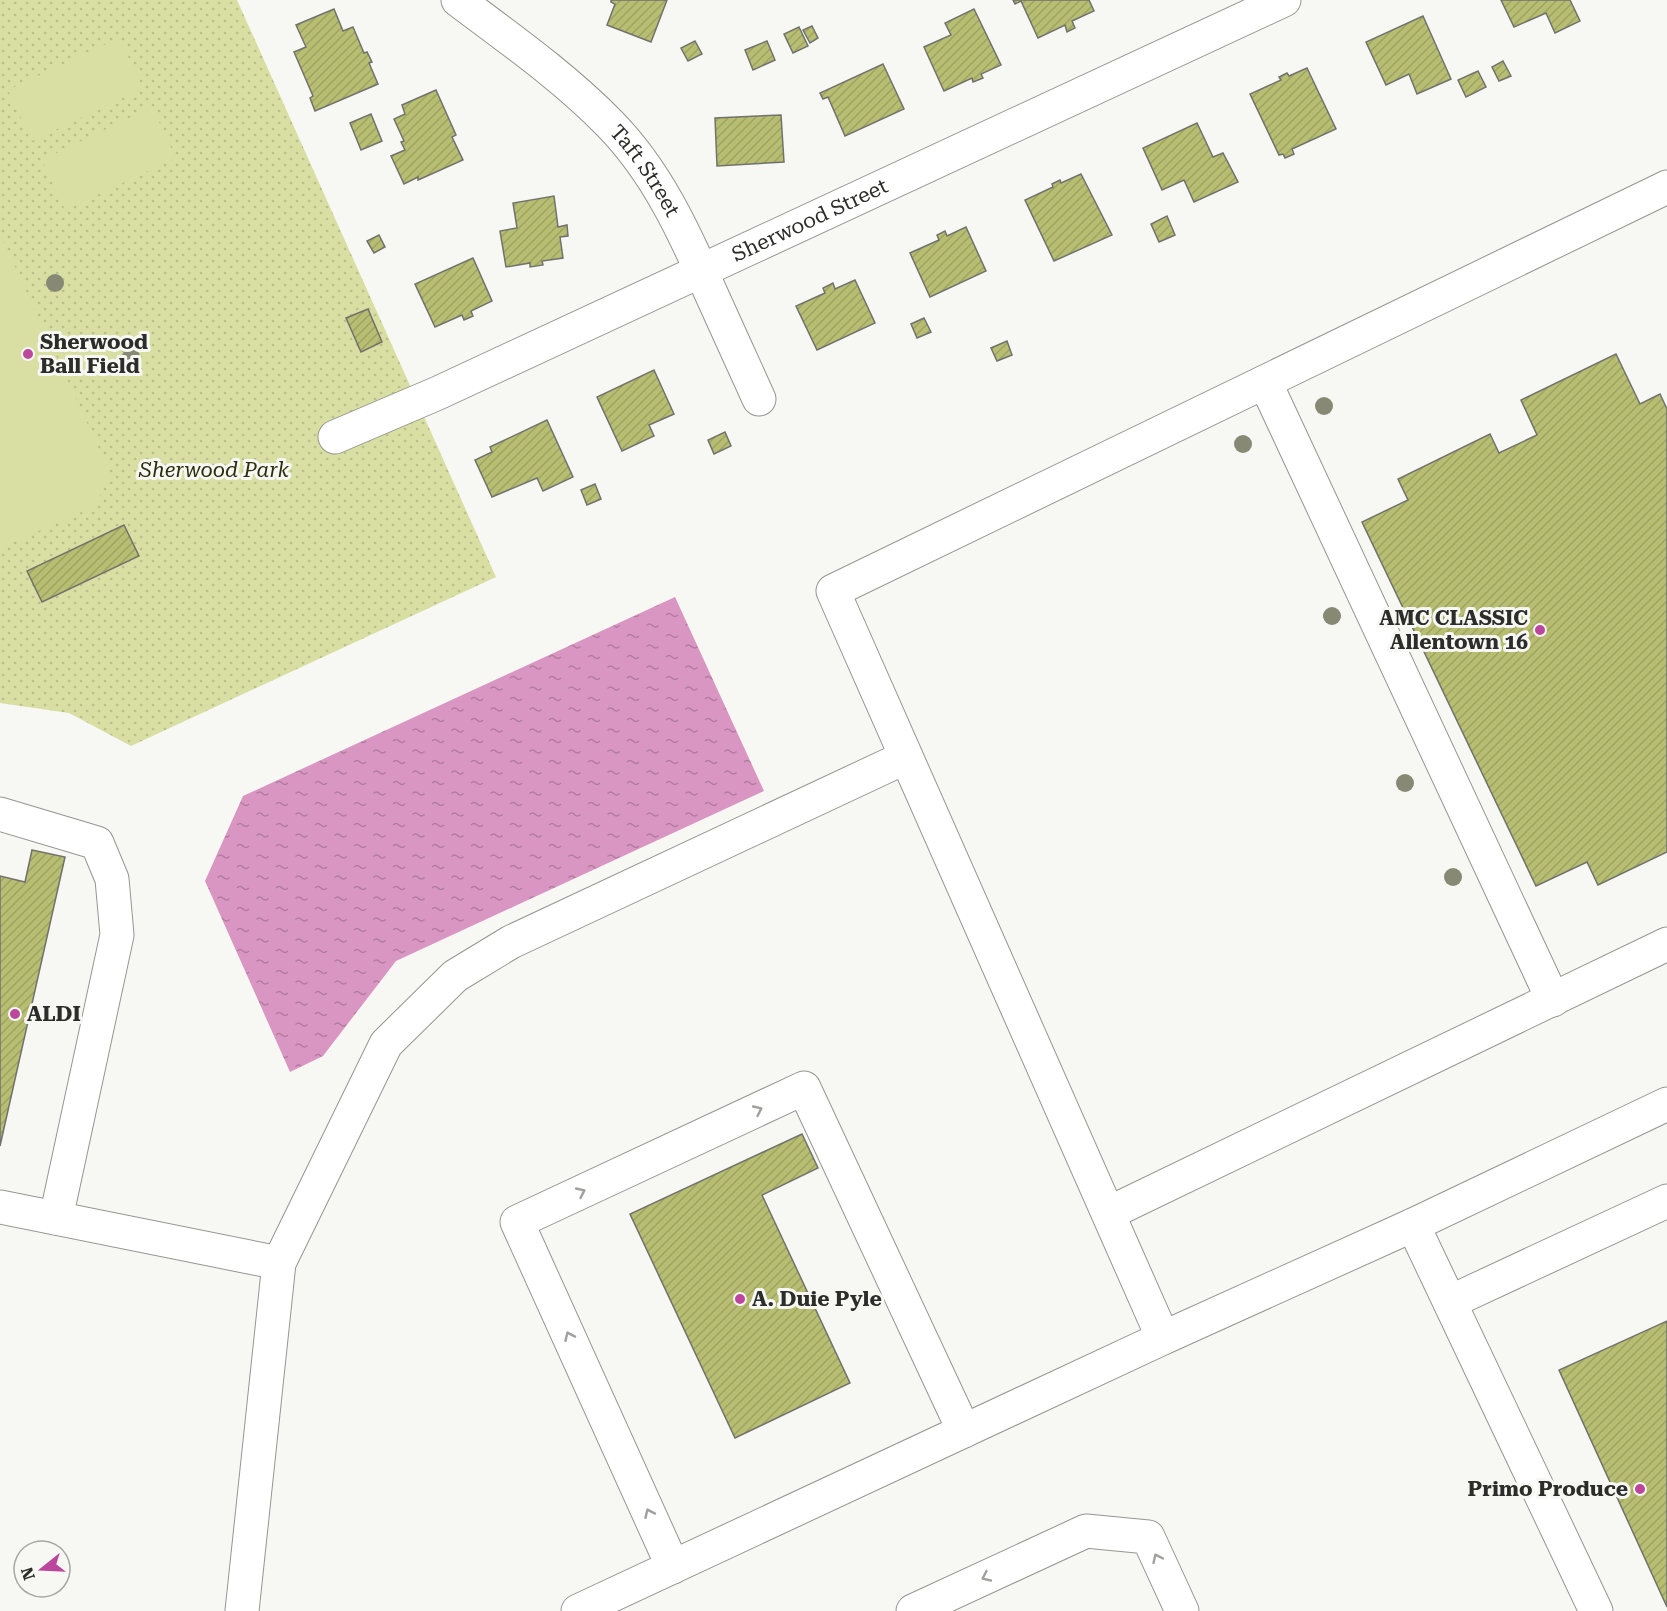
<svg xmlns="http://www.w3.org/2000/svg" width="1667" height="1611" viewBox="0 0 1667 1611" font-family="'Roboto Serif',serif">
<style>
.grass{fill:url(#grass-dots)}
.pitch{fill:#d9dfa3}
.water{fill:url(#water-ripples)}
.building{fill:url(#building-hatch);stroke:#71726d;stroke-width:1.5}
.lines{fill:none;stroke-linecap:round;stroke-linejoin:round}
.minor-casing{stroke:#959691;stroke-width:35}
.minor{stroke:#fff;stroke-width:33}
.tree{fill:#878974}
.oneway{stroke:#a0a09f}
.poi-dot{fill:#bc469c;stroke:#f7f8f3;stroke-width:2}
.labels{text-anchor:middle;stroke-width:6;stroke-linejoin:round;paint-order:stroke}
.street-label{font-size:21px;fill:#2c2c2a;stroke:#f7f8f3}
.poi-label{font-size:21px;font-weight:bold;fill:#2c2c2a;stroke:#f7f8f3;text-anchor:start}
.park-label{font-size:21px;font-style:italic;fill:#2c2e0c;stroke:#f7f8f3}
</style>
<defs>
<pattern id="grass-dots" width="8" height="8" patternUnits="userSpaceOnUse" patternTransform="scale(1.5)"><rect width="8" height="8" fill="#d9dfa3"/><path d="M2 2h.1M6 6h.1" fill="none" stroke="#bac08c" stroke-width="1.8" stroke-linecap="round"/></pattern>
<pattern id="water-ripples" width="26" height="14" patternUnits="userSpaceOnUse" patternTransform="scale(1.5)"><rect width="26" height="14" fill="#da96c3"/><path d="M2 4q2-2 4 0t4 0M15 11q2-2 4 0t4 0" fill="none" stroke="#b17b9f"/></pattern>
<pattern id="building-hatch" width="6" height="6" patternUnits="userSpaceOnUse" patternTransform="scale(1.5)"><rect width="6" height="6" fill="#b8be71"/><path d="M-1 1l2-2M0 6l6-6M5 7l2-2" fill="none" stroke="#9ea362"/></pattern>
</defs>
<rect width="100%" height="100%" fill="#f7f8f3"/>
<polygon class="grass" points="0,0 237,0 496,577 131,746 69,713 0,703"/>
<g class="pitch">
<polygon points="119,38 143,88 32,141 8,90"/>
<polygon points="152,107 176,158 65,210 42,160"/>
<polygon points="0,234 110,473 95,506 0,548"/>
</g>
<polygon class="water" points="675,597 764,791 396,961 323,1056 290,1072 205,881 243,796"/>
<g class="building">
<polygon points="611,0 667,0 651,42 607,25 615,4 611,2"/>
<polygon points="1013,0 1089,0 1094,11 1072,21 1075,28 1067,32 1065,25 1038,38 1021,1 1015,4"/>
<polygon points="1501,0 1570,0 1580,21 1555,33 1546,13 1514,27"/>
<polygon points="334,9 343,31 353,27 364,53 367,52 372,62 369,63 378,84 315,111 310,98 313,96 294,52 306,47 296,25"/>
<polygon points="974,9 1001,65 981,74 983,78 973,82 972,78 944,91 924,47 951,35 945,23"/>
<polygon points="1423,16 1451,79 1417,94 1409,74 1386,85 1366,42"/>
<polygon points="812,26 818,38 810,43 803,30"/>
<polygon points="799,27 808,46 793,53 784,34"/>
<polygon points="695,41 702,54 688,61 681,48"/>
<polygon points="767,41 775,60 753,70 745,50"/>
<polygon points="1503,61 1511,76 1499,81 1492,67"/>
<polygon points="883,64 904,109 845,136 828,97 823,99 820,93"/>
<polygon points="1307,68 1336,129 1292,149 1294,154 1285,158 1283,154 1279,155 1250,94 1281,80 1279,77 1287,73 1289,76"/>
<polygon points="1478,71 1486,87 1466,97 1458,80"/>
<polygon points="436,90 456,135 452,137 463,160 418,180 418,177 404,184 391,156 405,150 401,142 404,141 394,119 405,114 402,105"/>
<polygon points="371,114 382,141 361,150 350,123"/>
<polygon points="781,115 784,162 717,166 715,118"/>
<polygon points="1197,123 1213,157 1223,153 1238,182 1194,202 1184,180 1162,190 1143,148"/>
<polygon points="1081,174 1112,235 1054,261 1025,200 1053,187 1052,184 1060,180 1061,183"/>
<polygon points="554,196 558,227 567,225 568,236 560,237 563,258 542,261 543,265 530,267 530,263 506,267 500,231 517,228 513,203"/>
<polygon points="1167,216 1175,235 1159,242 1151,224"/>
<polygon points="966,227 986,271 930,297 910,253 939,240 937,235 945,231 947,236"/>
<polygon points="379,235 385,247 374,253 367,241"/>
<polygon points="473,258 492,301 471,311 473,316 464,320 462,315 435,327 415,284"/>
<polygon points="855,280 875,323 817,350 796,306 825,293 823,288 833,283 835,289"/>
<polygon points="368,309 382,342 361,352 346,318"/>
<polygon points="924,318 931,332 917,338 911,324"/>
<polygon points="1007,341 1012,355 997,361 991,348"/>
<polygon points="1616,354 1640,404 1660,394 1667,409 1667,852 1598,885 1587,862 1536,886 1362,522 1408,500 1398,479 1490,434 1499,453 1537,435 1521,400"/>
<polygon points="654,370 674,414 649,425 654,436 622,451 597,397"/>
<polygon points="547,420 573,477 543,491 537,478 492,497 475,460 492,452 490,447"/>
<polygon points="725,432 731,446 714,454 708,440"/>
<polygon points="595,484 601,499 587,505 581,490"/>
<polygon points="124,525 139,556 42,602 27,571"/>
<polygon points="32,850 65,857 0,1146 0,876 25,882"/>
<polygon points="802,1134 818,1168 762,1195 850,1383 735,1438 630,1214"/>
<polygon points="1667,1321 1667,1607 1559,1370"/>
</g>
<g class="lines">
<defs>
<g id="minor">
<path id="s1" d="M 458,0 C 510,39 564,77 610,124 C 656,171 684,231 710,291 C 726,327 743,363 759,399"/>
<polyline points="1667,187 833,591 1163,1338 1413,1225 1667,1104"/>
<polyline points="1265,382 1553,1000"/>
<path id="s2" d="M 335,437 L 438,393 L 1284,0"/>
<polyline points="0,814 97,843 112,879 117,935 56,1218"/>
<polyline points="0,1207 279,1263"/>
<polyline points="1109,1213 1667,944"/>
<polyline points="1413,1225 1596,1611"/>
<polyline points="1450,1302 1667,1201"/>
<polyline points="673,1567 517,1222 804,1088 964,1431"/>
<polyline points="242,1611 279,1263 386,1044 455,976 511,942 906,757"/>
<polyline points="578,1611 1163,1338"/>
<polyline points="913,1611 1086,1531 1148,1537 1182,1611"/>
</g>
</defs>
<use href="#minor" class="minor-casing"/>
<use href="#minor" class="minor"/>
</g>
<g class="tree">
<circle cx="55" cy="283" r="9"/>
<circle cx="131" cy="357" r="9"/>
<circle cx="1324" cy="406" r="9"/>
<circle cx="1243" cy="444" r="9"/>
<circle cx="1332" cy="616" r="9"/>
<circle cx="1405" cy="783" r="9"/>
<circle cx="1453" cy="877" r="9"/>
</g>
<defs><path id="oneway-chevron" d="M-2-3.5L2.5 0L-2 3.5" fill="none" stroke-width="1.6" stroke-linecap="round" stroke-linejoin="round" transform="scale(1.5)"/></defs>
<g class="oneway">
<use href="#oneway-chevron" transform="translate(758 1110) rotate(-25)"/>
<use href="#oneway-chevron" transform="translate(581 1192) rotate(-25)"/>
<use href="#oneway-chevron" transform="translate(569 1336) rotate(-114)"/>
<use href="#oneway-chevron" transform="translate(649 1513) rotate(-114)"/>
<use href="#oneway-chevron" transform="translate(1157 1558) rotate(-115)"/>
<use href="#oneway-chevron" transform="translate(986 1577) rotate(155)"/>
</g>
<g class="poi-dot">
<circle cx="28" cy="354" r="6"/>
<circle cx="1540" cy="630" r="6"/>
<circle cx="15" cy="1014" r="6"/>
<circle cx="740" cy="1299" r="6"/>
<circle cx="1640" cy="1489" r="6"/>
</g>
<g class="labels">
<g class="street-label">
<text dy="7" stroke="none"><textPath href="#s1" startOffset="255">Taft Street</textPath></text>
<text dy="7" stroke="none"><textPath href="#s2" startOffset="522">Sherwood Street</textPath></text>
</g>
<g class="poi-label">
<text x="40" y="349">Sherwood<tspan x="40" dy="24">Ball Field</tspan></text>
<text x="1528" y="625" text-anchor="end">AMC CLASSIC<tspan x="1528" dy="24">Allentown 16</tspan></text>
<text x="27" y="1021">ALDI</text>
<text x="752" y="1306">A. Duie Pyle</text>
<text x="1628" y="1496" text-anchor="end">Primo Produce</text>
</g>
<g class="park-label">
<text x="214" y="477">Sherwood Park</text>
</g>
</g>
<g transform="translate(42 1569) rotate(252)"><circle r="28" fill="#f7f8f3" stroke="#a6a6a3" stroke-width="1.5"/>
<path d="M0-4.5L10 22L0 15L-10 22Z" fill="#bc469c"/>
<text y="-9" font-size="16" font-weight="bold" text-anchor="middle" fill="#2c2c2a">N</text>
</g>
</svg>
